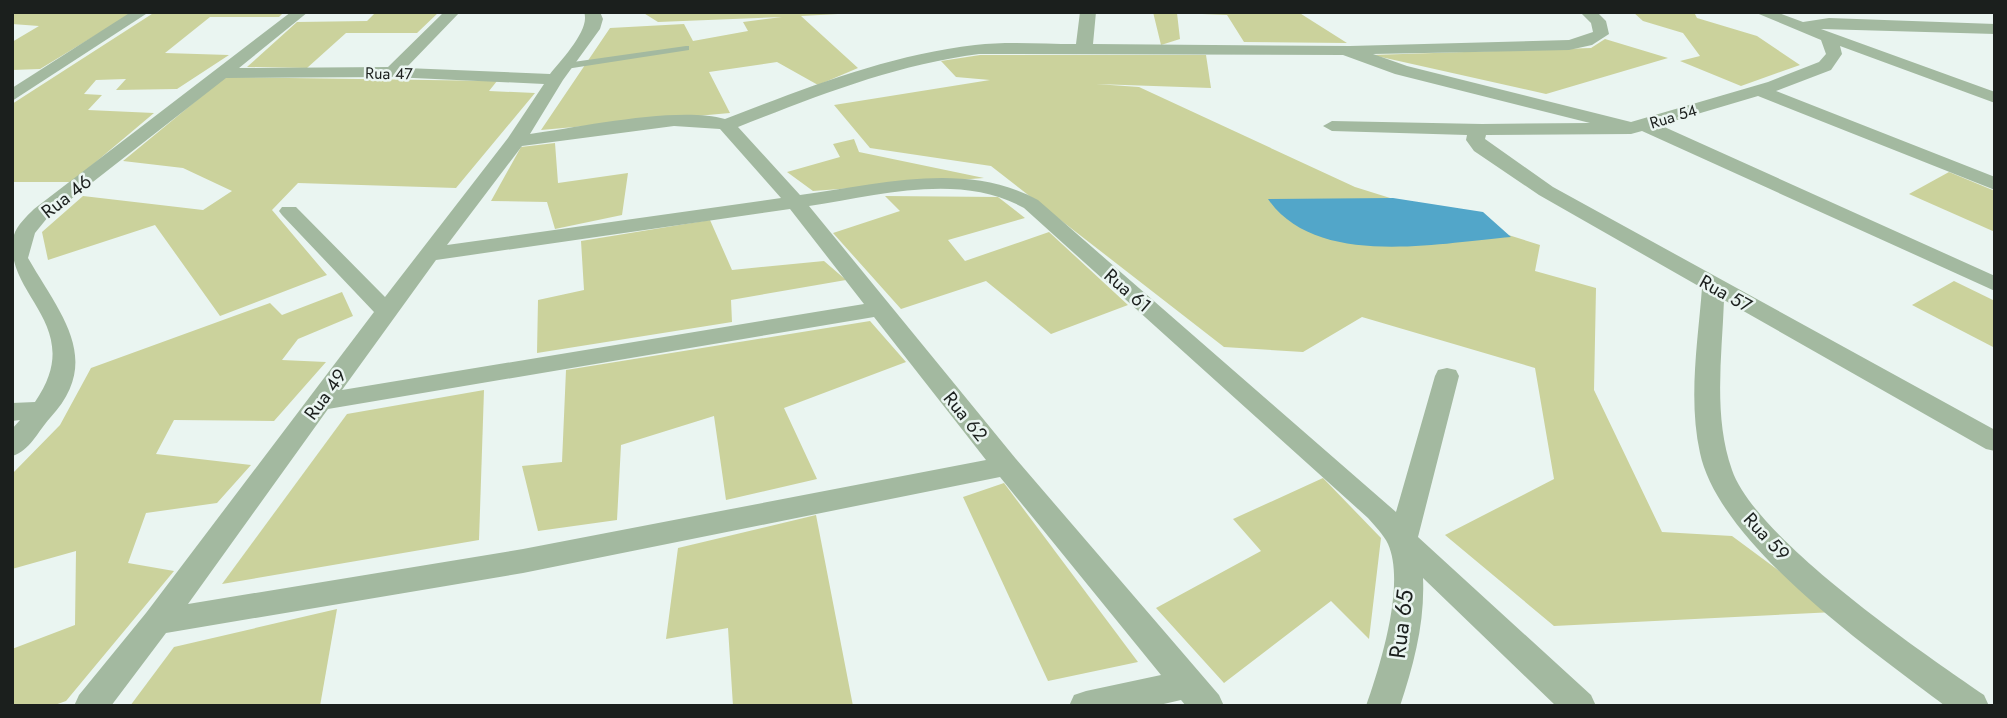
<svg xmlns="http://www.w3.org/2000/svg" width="2007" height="718" viewBox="0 0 2007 718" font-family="Jost,sans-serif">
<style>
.green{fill:#cbd29c}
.water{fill:#52a6c9}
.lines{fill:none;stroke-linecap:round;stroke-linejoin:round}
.lane{fill:#a3b9a0;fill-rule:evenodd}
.street{fill:#a3b9a0;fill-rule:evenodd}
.labels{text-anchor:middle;stroke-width:5;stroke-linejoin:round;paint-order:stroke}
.far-street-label{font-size:16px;fill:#1b1f1d;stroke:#eaf5f1}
.street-label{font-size:19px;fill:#1b1f1d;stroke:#eaf5f1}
.near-street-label{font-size:23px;fill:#1b1f1d;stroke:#eaf5f1}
</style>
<rect width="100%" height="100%" fill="#eaf5f1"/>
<g class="green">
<polygon points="12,12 134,12 40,69 12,70 12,42 39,26 12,24"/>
<polygon points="155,12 284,12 279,17 210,17 165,53 229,55 177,89 116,90 126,79 96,80 84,94 102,95 88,110 154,113 72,182 12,182 12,104"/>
<polygon points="376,12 439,12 417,33 346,33 307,68 247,67 297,22 367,21"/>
<polygon points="642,12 875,12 801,16 858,68 818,85 777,62 709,72 730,113 541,130 610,28 684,24 693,41 748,31 743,22 782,17 658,22"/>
<polygon points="1153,12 1298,12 1347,43 1244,42 1227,15 1177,13 1180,39 1161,45"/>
<polygon points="1633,12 1694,12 1697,18 1757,36 1800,65 1741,86 1680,61 1700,56 1683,33 1643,21"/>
<polygon points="1605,39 1668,58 1546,94 1372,55 1591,48"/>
<polygon points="980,55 1206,55 1211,88 1096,84 1139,87 1355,187 1540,245 1535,271 1596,288 1594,390 1662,532 1732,536 1835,612 1554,626 1445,535 1554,479 1535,368 1362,317 1303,352 1224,347 991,166 870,148 834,105 990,80 956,77 941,61"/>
<polygon points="225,77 497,81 489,91 535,93 456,188 298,183 272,210 327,275 220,316 155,225 48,260 42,232 83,196 203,210 232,191 183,168 123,161"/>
<polygon points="854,139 859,152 984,178 813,191 787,172 840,157 833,144"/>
<polygon points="555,143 558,183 628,173 622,215 555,229 547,202 491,201 521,147"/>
<polygon points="1949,172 1995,191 1995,232 1909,194"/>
<polygon points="885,196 998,197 1025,218 948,240 965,261 1049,232 1128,305 1051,334 986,281 901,309 833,233 900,211"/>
<polygon points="710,220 732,270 824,261 846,280 731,300 732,322 537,353 538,300 584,290 581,241"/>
<polygon points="1954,281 1995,301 1995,348 1912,305"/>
<polygon points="342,292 353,316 298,339 282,360 326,362 274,421 174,420 156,454 251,465 217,503 146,513 128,563 174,571 66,701 52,706 12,706 12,649 75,625 76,551 12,569 12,474 60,425 91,368 270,303 282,315"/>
<polygon points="870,321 906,362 784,408 817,479 726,500 714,416 621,445 617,520 538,531 522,466 562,462 566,370"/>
<polygon points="484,390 479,540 222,584 347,414"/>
<polygon points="1323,478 1381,538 1369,639 1331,601 1224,683 1156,608 1261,551 1233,519"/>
<polygon points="1004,483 1138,662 1048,681 963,497"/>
<polygon points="816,515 853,706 733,706 728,628 666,639 678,548"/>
<polygon points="337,609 320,706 130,706 174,647"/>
</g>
<path class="water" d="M 1393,198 L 1483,212 L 1511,237 C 1438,243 1316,269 1268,199 Z"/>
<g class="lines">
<polygon class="lane" points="686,46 689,46 689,50 566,69 562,66 566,63"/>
<g class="street">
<polygon points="131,12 149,12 12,101 12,88"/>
<path d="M 291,12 L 308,12 L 239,68 L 388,67 L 444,12 L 460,12 L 406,68 L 550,74 C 561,60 591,29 584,12 L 600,12 L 603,19 L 600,29 L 563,80 L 530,134 C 582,127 677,106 725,119 C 806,88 888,55 975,45 C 1008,41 1043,44 1076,44 L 1080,12 L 1096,12 L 1093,44 L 1350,46 L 1569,40 L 1593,32 L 1591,23 L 1580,12 L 1597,12 L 1606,21 L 1609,34 L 1592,45 L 1569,50 L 1373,54 L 1407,66 L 1631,122 L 1768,82 L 1819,62 L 1826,54 L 1821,40 L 1754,12 L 1776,12 L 1803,22 L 1829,18 L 1995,24 L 1995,34 L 1821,29 L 1995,92 L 1995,103 L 1840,46 L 1842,54 L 1831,70 L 1776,91 L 1995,177 L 1995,190 L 1758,96 L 1660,125 L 1995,276 L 1995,291 L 1642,131 L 1631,134 L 1486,135 L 1485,139 L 1553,187 L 1995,430 L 1995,451 L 1986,449 L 1724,300 C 1722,356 1713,416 1732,470 C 1756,539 1921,652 1984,695 L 1989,706 L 1945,706 L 1940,702 C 1868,648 1719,543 1700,453 C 1688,399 1698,341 1702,288 L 1539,195 L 1474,151 L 1466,140 L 1467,135 L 1332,131 L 1323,126 L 1332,121 L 1482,124 L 1590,123 L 1395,74 L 1343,55 L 979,54 C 894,65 817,96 738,127 L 800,195 C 878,185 965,160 1038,200 L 1396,512 L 1435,376 L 1438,370 L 1447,368 L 1456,370 L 1459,376 L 1418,537 L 1591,695 L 1596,706 L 1556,706 L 1423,578 C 1425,622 1414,664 1400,706 L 1366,706 C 1380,666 1406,584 1388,544 C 1384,535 1374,525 1368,518 L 1024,208 C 959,172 878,196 809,206 L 1016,459 L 1219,695 L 1224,706 L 1186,706 L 1181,700 L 1155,706 L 1069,706 L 1074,695 L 1086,691 L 1161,675 L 1000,477 L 523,573 L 166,633 L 111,706 L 74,706 L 79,695 L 146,613 L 374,312 L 282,215 L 279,211 L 282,207 L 296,207 L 385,297 L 508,138 L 544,84 L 392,77 L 226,78 L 48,217 L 35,233 L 28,258 C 60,314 104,360 50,418 C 38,431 30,451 12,456 L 12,429 L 20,420 L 12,421 L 12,403 L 35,402 C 89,324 0,294 14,235 C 17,225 27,216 34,209 ZM 674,126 L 720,129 L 781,198 L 447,245 L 522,146 ZM 790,209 L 864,304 L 342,390 L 436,260 ZM 874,317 L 986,460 L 523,549 L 188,604 L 328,409 Z"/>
</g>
</g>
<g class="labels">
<g class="far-street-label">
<text transform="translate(389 73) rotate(1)" y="6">Rua 47</text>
<text transform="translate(1673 116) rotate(-17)" y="6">Rua 54</text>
</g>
<g class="street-label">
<text transform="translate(66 196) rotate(-38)" y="7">Rua 46</text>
<text transform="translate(1128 290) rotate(41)" y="7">Rua 61</text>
<text transform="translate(1726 293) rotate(29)" y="7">Rua 57</text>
<text transform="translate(325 394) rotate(-54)" y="7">Rua 49</text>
<text transform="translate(966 416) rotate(51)" y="7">Rua 62</text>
<text transform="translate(1767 536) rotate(47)" y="7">Rua 59</text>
</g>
<g class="near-street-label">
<text transform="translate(1401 624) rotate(-83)" y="8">Rua 65</text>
</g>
</g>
<rect width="2007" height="718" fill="none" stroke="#1b1f1d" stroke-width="28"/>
</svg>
